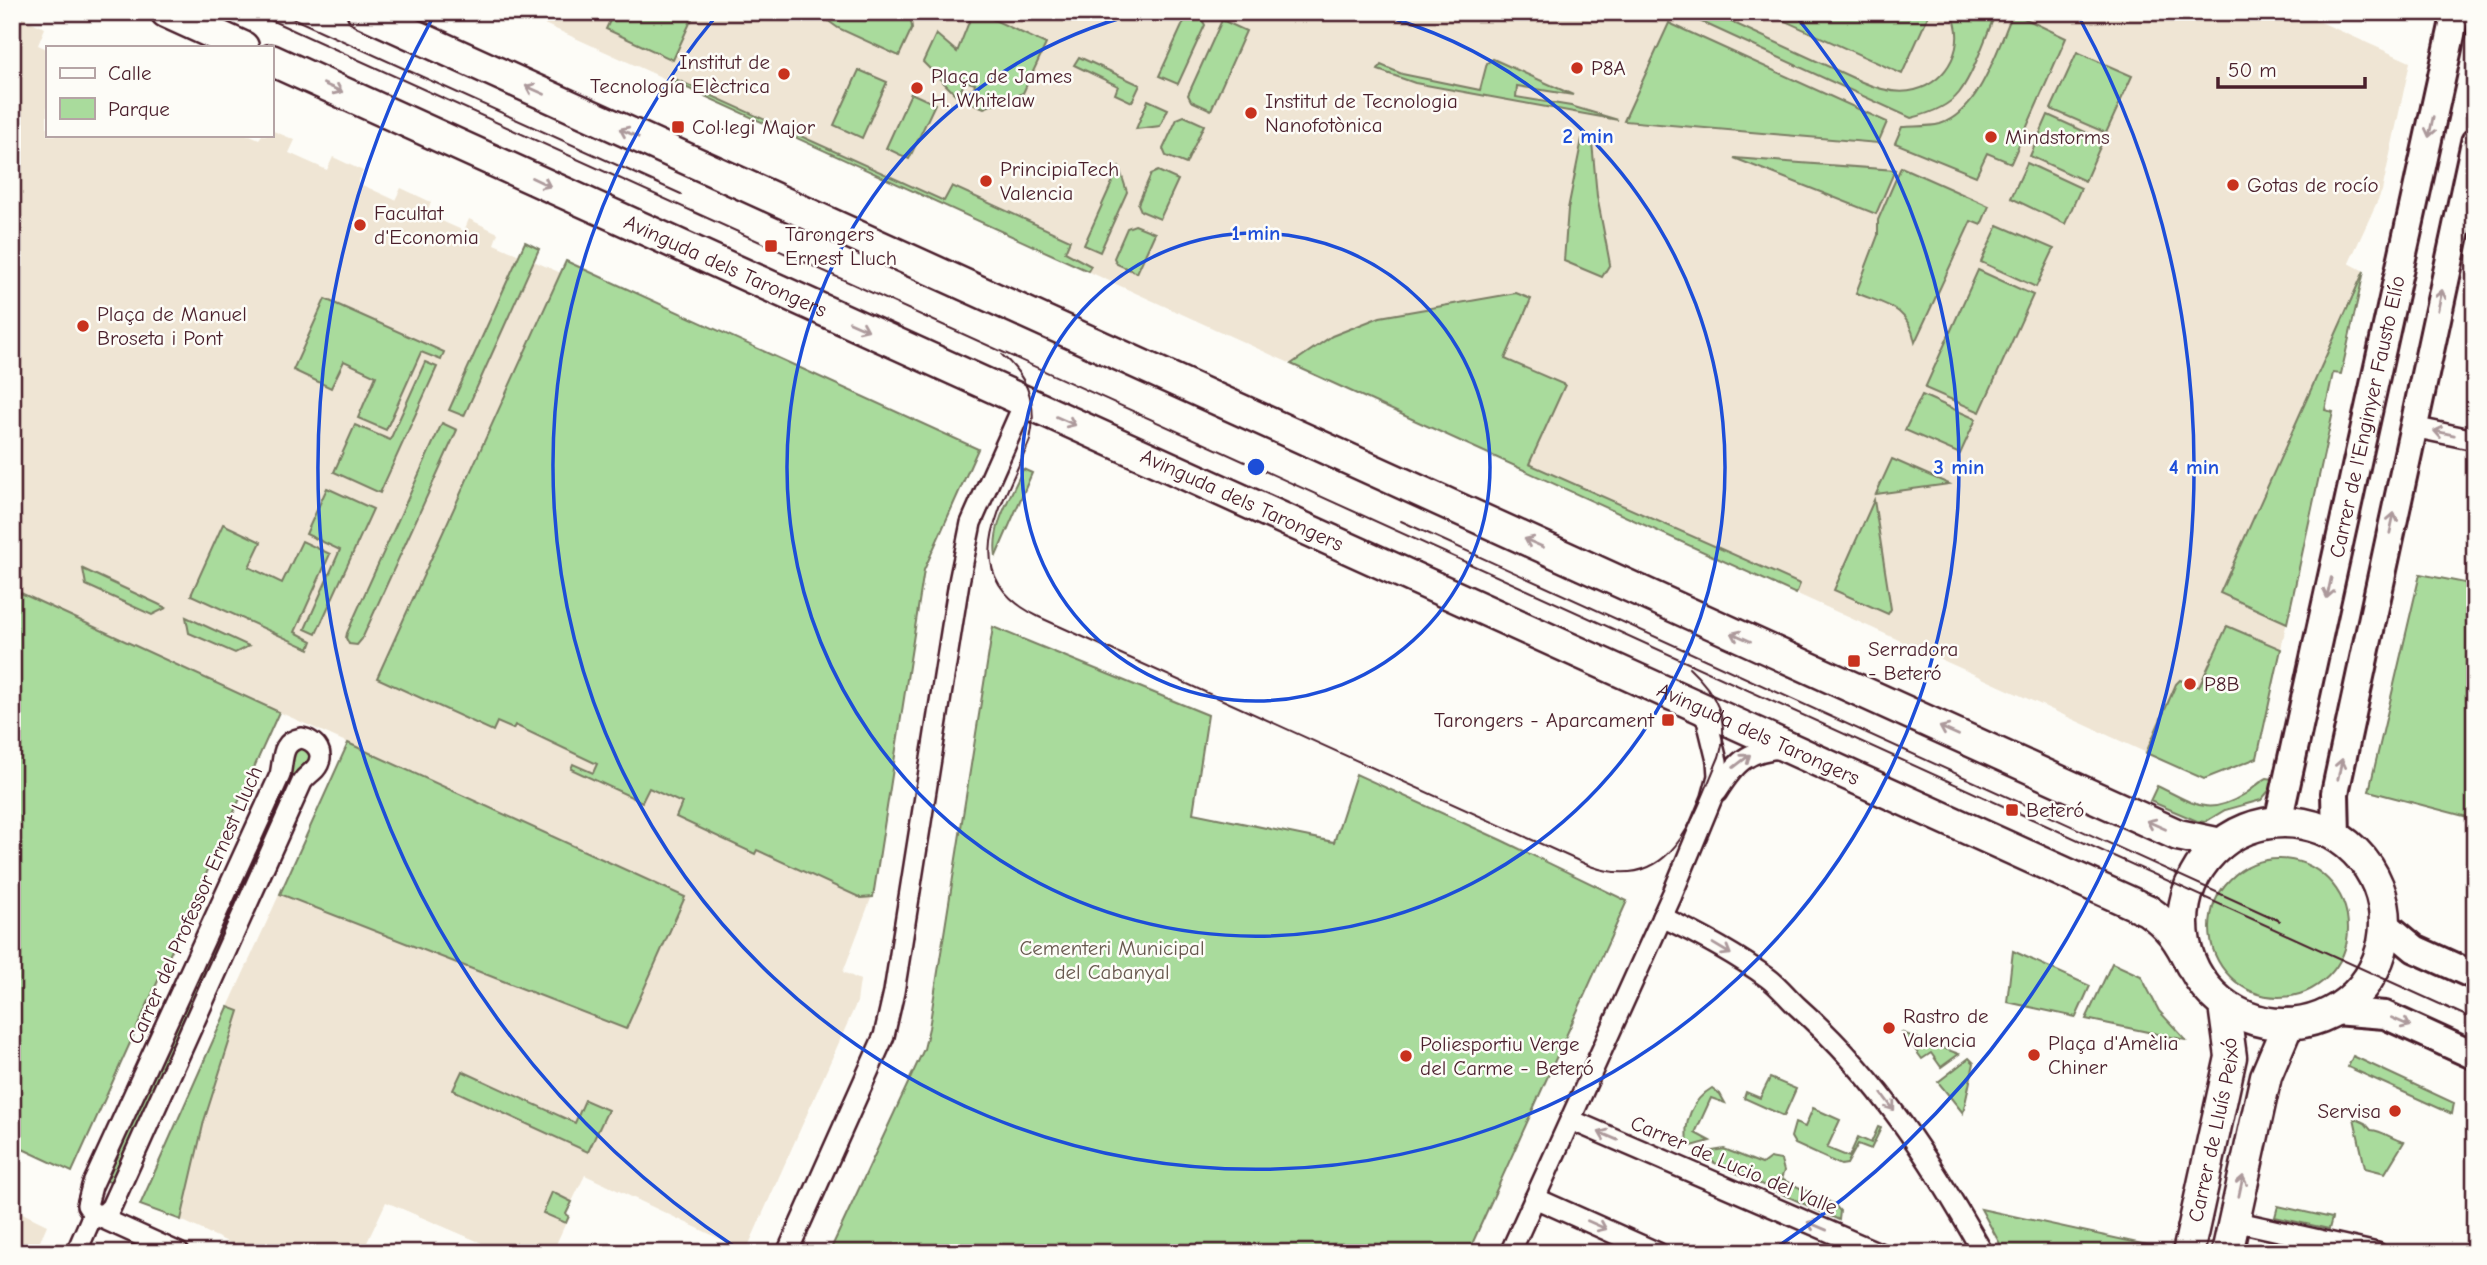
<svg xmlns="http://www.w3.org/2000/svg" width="2487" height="1265" viewBox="0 0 2487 1265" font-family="'Comic Neue',sans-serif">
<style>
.built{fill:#efe5d4}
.green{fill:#a9db9c;stroke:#7a7d64;stroke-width:2}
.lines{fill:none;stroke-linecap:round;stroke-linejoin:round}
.street-casing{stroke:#4a1f2b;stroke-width:24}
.secondary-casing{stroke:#4a1f2b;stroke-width:32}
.primary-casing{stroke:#4a1f2b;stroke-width:35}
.street{stroke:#fdfcf7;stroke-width:19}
.secondary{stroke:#fdfcf7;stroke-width:26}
.primary{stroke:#fdfcf7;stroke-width:30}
.tram{stroke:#4a1f2b;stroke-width:2}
.oneway{stroke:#ac999b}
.ring{fill:none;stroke:#1d4ed8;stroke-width:3.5}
.poi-dot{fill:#c8321e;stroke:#fdfcf7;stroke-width:2.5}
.labels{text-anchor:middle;stroke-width:5;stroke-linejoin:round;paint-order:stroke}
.poi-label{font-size:21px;fill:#4a1f2b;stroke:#fdfcf7;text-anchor:start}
.street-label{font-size:21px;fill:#4a1f2b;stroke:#fdfcf7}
.park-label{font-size:21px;fill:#66574d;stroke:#fdfcf7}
.centre{fill:#1d4ed8;stroke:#fdfcf7;stroke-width:3.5}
.ring-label{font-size:21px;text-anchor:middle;font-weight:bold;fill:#1d4ed8;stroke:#fdfcf7;stroke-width:5;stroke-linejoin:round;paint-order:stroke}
</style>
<rect width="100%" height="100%" fill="#fdfcf7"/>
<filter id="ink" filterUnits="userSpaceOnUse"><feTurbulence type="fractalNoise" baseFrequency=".0143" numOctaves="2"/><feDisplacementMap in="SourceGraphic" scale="14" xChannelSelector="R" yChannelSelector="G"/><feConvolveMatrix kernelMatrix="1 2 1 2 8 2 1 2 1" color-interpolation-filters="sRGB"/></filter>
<g filter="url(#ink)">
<g class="built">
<polygon points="518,12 2298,12 2410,62 2382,191 2349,263 2364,271 2341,374 2333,373 2325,410 2333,412 2257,758 2204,779"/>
<polygon points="14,14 45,28 38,45 47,49 47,135 250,135 259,139 262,135 271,135 271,130 295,140 289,153 327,170 333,157 363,171 358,183 395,200 401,188 431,202 426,214 464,231 469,219 498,233 494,244 561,273 566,261 978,449 924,570 875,888 843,972 860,980 857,1002 746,1251 585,1175 566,1214 569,1216 552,1253 505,1253 386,1202 362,1253 251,1253 181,1220 204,1121 238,1011 228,1007 348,743 279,712 72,1172 12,1144 12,19"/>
<polygon points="12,1208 47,1225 35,1253 12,1253"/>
</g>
<g class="green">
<polygon points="614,12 695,12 673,60 606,29"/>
<polygon points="816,12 910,12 912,28 899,56 838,28"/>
<polygon points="973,12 977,12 1046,44 1023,93 984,108 969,102 975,84 965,81 958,97 923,62 936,34 957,52"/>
<path d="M 1680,12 L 1710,12 L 1862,82 C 1878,89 1897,95 1915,90 C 1948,82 1968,43 1951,12 L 1996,12 C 1986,36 1974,73 1959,93 C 1948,107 1928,114 1911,118 Z"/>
<polygon points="1765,12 1930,12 1902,74"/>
<path d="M 2013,13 L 2066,38 L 2011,163 L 1987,153 L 1976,176 L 1895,143 L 1902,127 C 1914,126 1929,127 1940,124 C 1980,111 1997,49 2013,13 Z"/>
<polygon points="1189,14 1200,16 1205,25 1178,84 1159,76 1186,17"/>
<polygon points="1222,20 1246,31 1211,110 1191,101 1188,95"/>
<polygon points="1669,23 1887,122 1878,143 1624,121"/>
<polygon points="2077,52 2132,76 2106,133 2051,109"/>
<polygon points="1079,57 1140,85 1132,102 1115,94 1118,86 1074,65"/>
<polygon points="1493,59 1573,95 1517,86 1516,97 1571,106 1618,120 1415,83 1378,70 1381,65 1402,74 1480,90 1487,63"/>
<polygon points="859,70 887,82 862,138 834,125"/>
<polygon points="675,79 944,201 952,186 1070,240 1065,252 1091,266 1088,271 674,82"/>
<polygon points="911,93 935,104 909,159 886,148"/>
<polygon points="1148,100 1168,109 1160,126 1136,129"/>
<polygon points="2048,115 2103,140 2085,181 2030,156"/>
<polygon points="1184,116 1204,125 1186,164 1166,156 1163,149 1177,119"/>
<polygon points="1582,139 1592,142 1597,196 1610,264 1602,277 1564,261 1568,209"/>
<polygon points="1734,158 1895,170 1876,214"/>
<polygon points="2027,163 2081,188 2065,224 2011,198"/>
<polygon points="1119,167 1127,192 1100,252 1084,245"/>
<path d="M 1901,167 L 1989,206 L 1981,225 L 1971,221 L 1915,342 C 1908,306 1886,305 1856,293 L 1878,235 L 1878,220 Z"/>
<polygon points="1158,171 1178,180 1160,219 1141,211 1138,204 1151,174"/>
<polygon points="1135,225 1155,233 1137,273 1117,264 1114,258 1127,228"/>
<polygon points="1998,225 2054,249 2036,287 1981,262"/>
<polygon points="525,242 539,249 464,416 449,410"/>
<polygon points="566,261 978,449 924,570 873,897 861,898 757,850 755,854 676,817 682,803 649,788 642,802 571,769 573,764 593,773 597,764 515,725 513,729 497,722 493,731 377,678"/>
<polygon points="1978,270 2033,295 1980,412 1925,388"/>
<polygon points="2364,271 2341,374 2333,373 2325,410 2333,412 2287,623 2220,593"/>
<polygon points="1516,293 1531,299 1505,359 1565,385 1529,464 1800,584 1796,594 1291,364 1332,336 1380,317"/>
<polygon points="325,299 444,352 441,360 421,352 386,430 358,418 376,376 344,361 331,388 293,370"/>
<polygon points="425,362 437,367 380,493 334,472 355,425 390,440"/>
<polygon points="1922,395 1976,419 1960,454 1905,430"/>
<polygon points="442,423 457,430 362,639 357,645 349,644 346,638 347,633"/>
<polygon points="1892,459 1949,484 1876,494"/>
<path d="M 1023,469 L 1032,473 L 996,556 C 991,526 1011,496 1023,469 Z"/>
<polygon points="327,488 373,509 316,634 305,629 340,550 306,534"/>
<polygon points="1874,500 1891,609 1888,614 1834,590"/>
<polygon points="223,524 261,542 249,567 282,583 302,541 330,554 295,632 312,641 309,649 191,595"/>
<polygon points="83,569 158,604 166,608 152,615 86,585"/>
<polygon points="2420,574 2475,585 2475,819 2369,791"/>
<polygon points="12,589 279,712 72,1172 12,1144"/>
<polygon points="186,617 249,646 235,653 189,633"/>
<polygon points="2227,626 2281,649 2257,758 2204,779 2146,753 2176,684 2180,680 2199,687"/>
<polygon points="993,627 1208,715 1193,813 1334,842 1356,774 1501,840 1627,901 1468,1253 829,1253 924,1049 929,1028"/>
<polygon points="348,743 685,897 626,1029 280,894"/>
<polygon points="301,745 311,752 310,757 116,1185 101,1178 293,752"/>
<path d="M 2267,778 L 2274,779 L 2272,787 L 2261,800 L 2225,810 L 2205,822 L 2197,821 L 2150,801 L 2157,786 C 2194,803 2206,818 2245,794 C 2253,789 2259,782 2267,778 Z"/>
<circle cx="2279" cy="928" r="69"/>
<polygon points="2013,951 2090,986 2076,1017 2007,1002"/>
<polygon points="2112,963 2141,976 2159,1011 2186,1040 2086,1019"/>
<polygon points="228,1007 239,1011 204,1121 181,1220 140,1205"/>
<polygon points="1903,1033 1959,1054 1941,1067 1931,1053 1922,1059"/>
<polygon points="2353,1056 2454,1103 2452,1114 2348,1067"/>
<polygon points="1969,1058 1974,1063 1963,1113 1938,1082"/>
<polygon points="462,1071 575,1123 585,1100 608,1110 588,1152 453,1090"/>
<polygon points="1770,1078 1796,1089 1784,1116 1744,1098 1746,1092 1760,1098"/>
<path d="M 1712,1088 L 1720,1094 L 1725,1103 L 1711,1098 L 1695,1133 L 1710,1141 L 1692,1146 L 1688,1145 C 1682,1123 1693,1099 1712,1088 Z"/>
<polygon points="1813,1108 1840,1120 1827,1148 1849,1157 1858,1137 1871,1143 1878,1127 1881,1128 1871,1149 1858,1144 1847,1164 1841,1165 1795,1144 1791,1137 1795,1123 1805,1127"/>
<path d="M 2354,1118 L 2365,1123 L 2371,1130 C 2384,1131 2391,1139 2404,1142 L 2385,1173 L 2365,1168 Z"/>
<polygon points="1724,1149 1762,1164 1770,1158 1781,1160 1784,1171 1781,1179 1834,1204 1840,1211 1839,1220 1695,1154"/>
<polygon points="552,1192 572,1202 566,1214 569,1216 566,1223 543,1213"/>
<polygon points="2278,1206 2332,1218 2329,1229 2275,1217"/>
<polygon points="1981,1209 2147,1245 2146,1253 2005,1253"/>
</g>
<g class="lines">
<defs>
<g id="street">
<polyline points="2413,427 2475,440"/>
<path d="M 301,738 C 316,740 327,755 315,769 C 310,774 306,776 302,782 L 111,1207 L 104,1214 L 93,1214 L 87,1205 L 92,1186 L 280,775 C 284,759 280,742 301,738 Z"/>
<path d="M 1717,792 C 1736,762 1747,750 1784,748"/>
<path d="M 1662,917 C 1698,934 1735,954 1768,978 C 1779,986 1788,998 1798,1007 C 1879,1079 1930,1159 1983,1253"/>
<polyline points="1571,1120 1879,1253"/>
<polyline points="1535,1198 1658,1253"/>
<polyline points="93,1214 179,1253"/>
<polyline points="2234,1221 2377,1253"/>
<polyline points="76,1253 93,1214"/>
<polyline points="787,1253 884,1036 894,992 959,582 971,523 1025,401"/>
<polyline points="1510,1253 1672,895 1712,798 1718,776 1717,761 1707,720 1698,708"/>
</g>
<g id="secondary">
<path id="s1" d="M 2278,822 L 2456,12"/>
<polyline points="2336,837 2335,793 2475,142"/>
<polyline points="2385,924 2415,949 2475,976"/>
<polyline points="2334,1011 2385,1015 2475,1056"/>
</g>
<g id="primary">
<polyline points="166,12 243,47"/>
<polyline points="363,12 2178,835 2221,844"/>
<path id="s2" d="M 271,60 L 2147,910 C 2169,925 2180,941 2191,965"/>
<circle cx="2284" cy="923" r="101"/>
<path id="s3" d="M 2188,1253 L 2231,1057 L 2224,1005"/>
<polyline points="2227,1253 2266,1076 2288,1024"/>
</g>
</defs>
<use href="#street" class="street-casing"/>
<use href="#secondary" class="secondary-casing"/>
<use href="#primary" class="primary-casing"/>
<use href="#street" class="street"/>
<use href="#secondary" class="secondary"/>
<use href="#primary" class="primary"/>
<g class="tram">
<polyline points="253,12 2475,1020"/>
<polyline points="279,12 681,194"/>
<path d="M 1002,355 C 1029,378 1038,406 1030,440 C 1004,504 951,575 1039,617 L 1590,866 C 1673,896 1694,815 1719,757 C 1731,721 1716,693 1689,668"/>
<polyline points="1401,521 2280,921"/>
</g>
</g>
<defs><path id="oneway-shaft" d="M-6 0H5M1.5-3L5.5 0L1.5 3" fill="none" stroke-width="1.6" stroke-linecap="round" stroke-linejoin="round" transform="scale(1.75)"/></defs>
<g class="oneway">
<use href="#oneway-shaft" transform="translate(333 88) rotate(24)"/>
<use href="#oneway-shaft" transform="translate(535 90) rotate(-156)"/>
<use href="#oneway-shaft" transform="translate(2431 127) rotate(102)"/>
<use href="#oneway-shaft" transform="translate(629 133) rotate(-156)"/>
<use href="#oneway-shaft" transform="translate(541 182) rotate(25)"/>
<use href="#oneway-shaft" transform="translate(2440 300) rotate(-78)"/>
<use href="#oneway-shaft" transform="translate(859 326) rotate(24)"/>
<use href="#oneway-shaft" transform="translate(1066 421) rotate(24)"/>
<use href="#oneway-shaft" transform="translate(2444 433) rotate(-168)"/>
<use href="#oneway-shaft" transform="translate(2392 523) rotate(-78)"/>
<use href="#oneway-shaft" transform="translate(1534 543) rotate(-156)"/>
<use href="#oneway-shaft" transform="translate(2329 588) rotate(102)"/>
<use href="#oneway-shaft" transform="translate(1741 637) rotate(-156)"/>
<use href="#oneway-shaft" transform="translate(1949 731) rotate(-156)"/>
<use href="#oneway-shaft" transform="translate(1742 761) rotate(-38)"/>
<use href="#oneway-shaft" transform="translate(2340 769) rotate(-78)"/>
<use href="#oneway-shaft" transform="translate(2156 825) rotate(-156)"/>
<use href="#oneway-shaft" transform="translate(1722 949) rotate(31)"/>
<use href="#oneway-shaft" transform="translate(2401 1022) rotate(24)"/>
<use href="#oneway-shaft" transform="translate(1888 1102) rotate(53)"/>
<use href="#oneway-shaft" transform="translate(1608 1136) rotate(-157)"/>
<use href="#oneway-shaft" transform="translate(2241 1186) rotate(-78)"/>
<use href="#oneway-shaft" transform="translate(1597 1225) rotate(24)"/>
<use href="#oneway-shaft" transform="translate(1817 1226) rotate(-157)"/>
</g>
</g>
<g class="ring">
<circle cx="1256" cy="467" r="234"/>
<path d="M1373 13A469 469 0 1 1 1139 13"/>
<path d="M1795 15A703 703 0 1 1 717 15"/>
<path d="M738 1249A938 938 0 0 1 432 19M2080 19A938 938 0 0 1 1774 1249"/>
</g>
<g class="poi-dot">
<circle cx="1577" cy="68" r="7"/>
<circle cx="784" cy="74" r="7"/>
<circle cx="917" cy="88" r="7"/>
<circle cx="1251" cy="113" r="7"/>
<rect x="671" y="120" width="14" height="14" rx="3.5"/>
<circle cx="1991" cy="137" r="7"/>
<circle cx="986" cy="181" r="7"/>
<circle cx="2233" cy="185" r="7"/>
<circle cx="360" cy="225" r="7"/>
<rect x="764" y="239" width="14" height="14" rx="3.5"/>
<circle cx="83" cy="326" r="7"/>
<rect x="1847" y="654" width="14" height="14" rx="3.5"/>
<circle cx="2190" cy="684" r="7"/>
<rect x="1661" y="713" width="14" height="14" rx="3.5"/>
<rect x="2005" y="803" width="14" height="14" rx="3.5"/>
<circle cx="1889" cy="1028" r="7"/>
<circle cx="2034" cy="1055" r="7"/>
<circle cx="1406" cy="1056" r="7"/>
<circle cx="2395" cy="1111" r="7"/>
</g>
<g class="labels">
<g class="poi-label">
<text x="770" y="69" text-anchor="end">Institut de<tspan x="770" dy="24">Tecnología Elèctrica</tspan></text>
<text x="1591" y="75">P8A</text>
<text x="931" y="83">Plaça de James<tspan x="931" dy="24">H. Whitelaw</tspan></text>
<text x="1265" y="108">Institut de Tecnologia<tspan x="1265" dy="24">Nanofotònica</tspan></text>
<text x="692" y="134">Col·legi Major</text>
<text x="2005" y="144">Mindstorms</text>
<text x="1000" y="176">PrincipiaTech<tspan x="1000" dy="24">Valencia</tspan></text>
<text x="2247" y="192">Gotas de rocío</text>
<text x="374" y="220">Facultat<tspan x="374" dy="24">d'Economia</tspan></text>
<text x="785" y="241">Tarongers<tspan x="785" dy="24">Ernest Lluch</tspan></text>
<text x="97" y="321">Plaça de Manuel<tspan x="97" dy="24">Broseta i Pont</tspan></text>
<text x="1868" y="656">Serradora<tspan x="1868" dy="24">- Beteró</tspan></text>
<text x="2204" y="691">P8B</text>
<text x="1654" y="727" text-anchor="end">Tarongers - Aparcament</text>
<text x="2026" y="817">Beteró</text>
<text x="1903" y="1023">Rastro de<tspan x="1903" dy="24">Valencia</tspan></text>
<text x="2048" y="1050">Plaça d'Amèlia<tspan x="2048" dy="24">Chiner</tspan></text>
<text x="1420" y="1051">Poliesportiu Verge<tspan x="1420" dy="24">del Carme - Beteró</tspan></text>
<text x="2381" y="1118" text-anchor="end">Servisa</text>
</g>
<g class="street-label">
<text dy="7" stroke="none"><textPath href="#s2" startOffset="499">Avinguda dels Tarongers</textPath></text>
<text dy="7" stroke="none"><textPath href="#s1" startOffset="415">Carrer de l'Enginyer Fausto Elío</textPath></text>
<text dy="7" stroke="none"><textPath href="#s2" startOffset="1066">Avinguda dels Tarongers</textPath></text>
<text dy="7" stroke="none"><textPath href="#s2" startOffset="1633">Avinguda dels Tarongers</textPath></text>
<text transform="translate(195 905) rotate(-66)" y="7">Carrer del Professor Ernest Lluch</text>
<text dy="7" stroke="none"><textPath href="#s3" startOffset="126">Carrer de Lluís Peixó</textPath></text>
<text transform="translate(1734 1165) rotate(23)" y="7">Carrer de Lucio del Valle</text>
</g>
<g class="park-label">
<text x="1112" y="955">Cementeri Municipal<tspan x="1112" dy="24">del Cabanyal</tspan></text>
</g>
</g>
<circle cx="1256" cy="467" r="10" class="centre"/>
<g class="ring-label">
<text x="1588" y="143">2 min</text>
<text x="1256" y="240">1 min</text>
<text x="1959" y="474">3 min</text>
<text x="2194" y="474">4 min</text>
</g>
<rect width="2487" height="1265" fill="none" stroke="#fdfcf7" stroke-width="42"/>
<rect x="21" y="21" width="2445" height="1223" fill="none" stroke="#4a1f2b" stroke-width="2.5" filter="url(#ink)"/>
<rect x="46" y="46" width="228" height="91" fill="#fdfcf7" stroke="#b5a4a5" stroke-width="2"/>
<rect x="60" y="68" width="35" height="10" fill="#fdfcf7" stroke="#b5a4a5" stroke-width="2"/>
<text x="108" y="80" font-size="21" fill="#4a1f2b">Calle</text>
<rect x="60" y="98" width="35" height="21" fill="#a9db9c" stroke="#b5a4a5" stroke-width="2"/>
<text x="108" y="116" font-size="21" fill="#4a1f2b">Parque</text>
<path d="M2218 77v10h147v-10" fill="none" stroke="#4a1f2b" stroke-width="3.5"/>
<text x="2228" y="77" font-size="21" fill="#4a1f2b" stroke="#fdfcf7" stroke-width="5" paint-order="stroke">50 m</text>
</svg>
